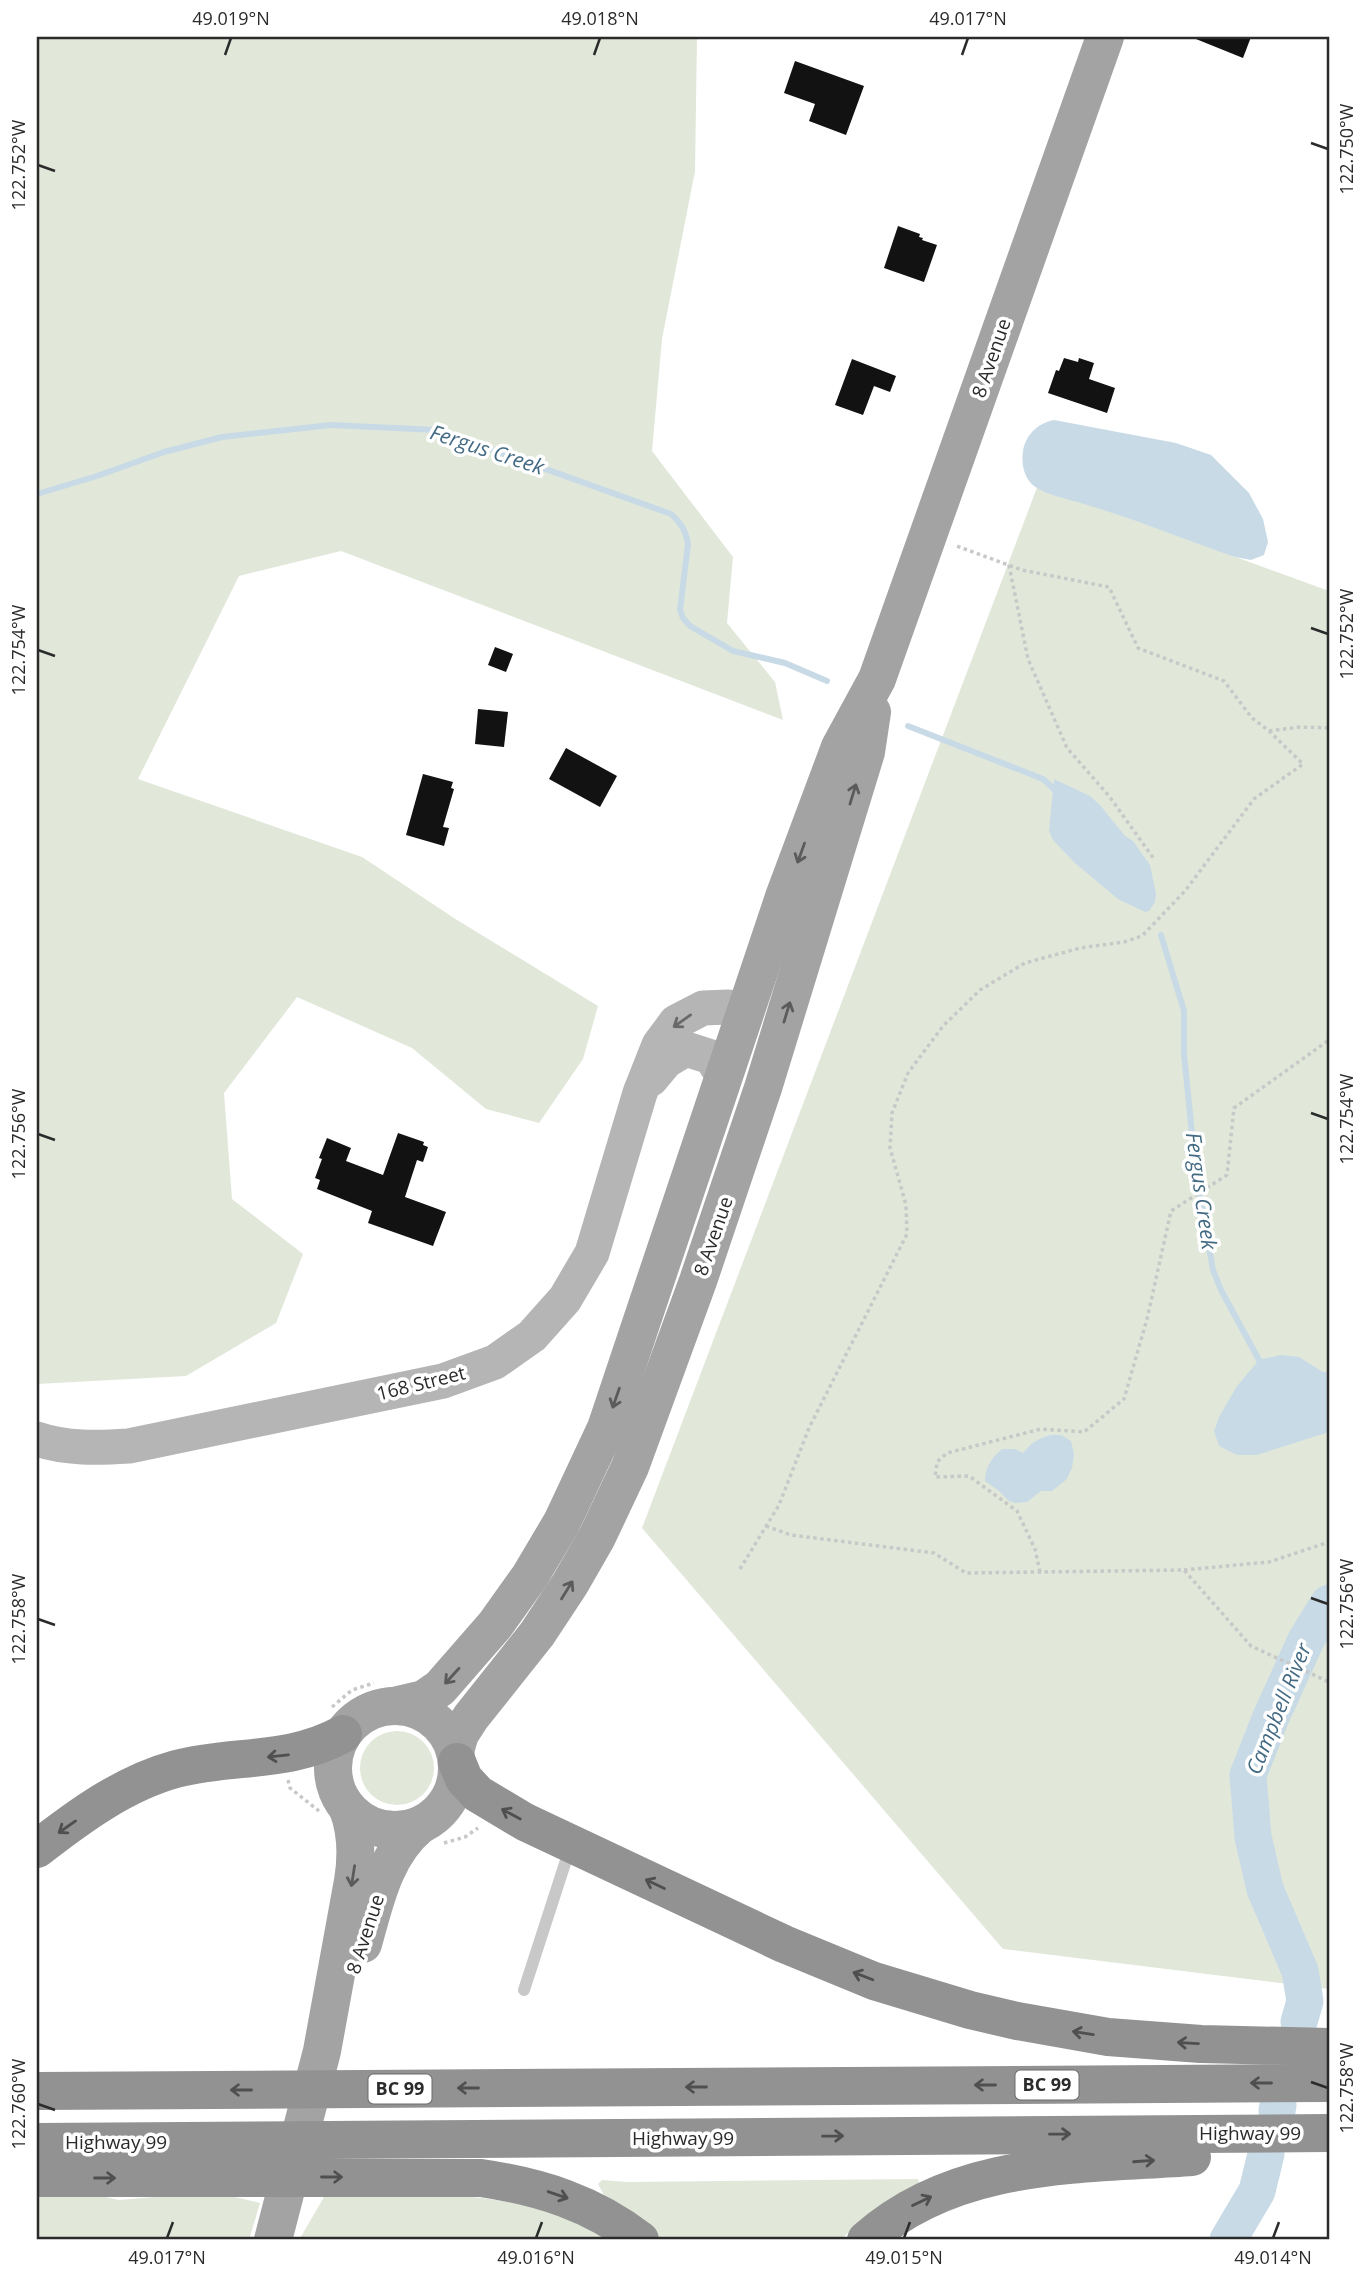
<svg xmlns="http://www.w3.org/2000/svg" width="1366" height="2277" viewBox="0 0 1366 2277" font-family="'Open Sans',sans-serif">
<style>
.green{fill:#e1e8da}
.water{fill:#c8dae6}
.lines{fill:none;stroke-linecap:round;stroke-linejoin:round}
.stream{stroke:#c8dae6;stroke-width:6}
.river{stroke:#c8dae6;stroke-width:37}
.building{fill:#121212}
.path{stroke:#c8c8c8;stroke-width:3.5;stroke-dasharray:3.5 3.5;stroke-linecap:butt}
.service{stroke:#c8c8c8;stroke-width:12}
.secondary{stroke:#b5b5b5;stroke-width:35}
.primary{stroke:#a3a3a3;stroke-width:38}
.motorway{stroke:#929292;stroke-width:38}
.oneway{stroke:#5b5b5b}
.oneway2{stroke:#696969}
.oneway3{stroke:#4f4f4f}
.ticks{fill:none;stroke:#2b2b2b;stroke-width:2.5}
.labels{text-anchor:middle;stroke-width:7;stroke-linejoin:round;paint-order:stroke}
.shield{fill:#fff;stroke:#6b6b6b;stroke-width:2}
.shield-label{font-size:18px;font-weight:bold;fill:#2b2b2b}
.street-label{font-size:19px;fill:#2b2b2b;stroke:#fff}
.water-label{font-size:21px;font-style:italic;fill:#436a83;stroke:#fff}
.neatline{fill:none;stroke:#2b2b2b;stroke-width:2.5}
.ticks-label{font-size:18px;text-anchor:middle;fill:#2b2b2b}
</style>
<rect width="100%" height="100%" fill="#fff"/>
<g class="green">
<polygon points="37,37 697,37 695,171 662,339 652,451 733,557 727,623 775,682 783,720 341,551 239,576 138,779 362,857 457,920 598,1006 583,1059 539,1123 486,1109 412,1048 297,997 224,1093 232,1199 303,1254 276,1323 186,1376 37,1384"/>
<polygon points="1038,485 1329,591 1329,1989 1003,1949 642,1528"/>
<circle cx="397" cy="1768" r="37"/>
<path d="M 918,2179 L 919,2183 C 889,2197 863,2216 841,2240 L 660,2240 L 606,2199 L 598,2184 L 602,2180 L 628,2182 Z"/>
<polygon points="37,2192 83,2192 119,2200 214,2192 260,2203 249,2240 37,2240"/>
<path d="M 437,2194 C 502,2199 552,2204 607,2240 L 299,2240 L 324,2197 Z"/>
</g>
<g class="water">
<path d="M 1054,420 L 1176,443 L 1211,455 L 1249,493 L 1263,519 L 1268,542 L 1264,555 L 1251,560 L 1235,557 C 1185,540 1135,519 1084,504 C 1069,499 1039,494 1030,482 C 1022,472 1021,458 1024,446 C 1029,431 1040,423 1054,420 Z"/>
<polygon points="1054,779 1090,796 1100,805 1125,836 1133,841 1150,865 1156,894 1155,902 1149,911 1145,912 1118,899 1075,863 1053,840 1049,831"/>
<polygon points="1281,1355 1299,1357 1323,1372 1329,1372 1329,1432 1257,1455 1237,1455 1219,1446 1214,1431 1219,1417 1237,1386 1259,1360"/>
<path d="M 1051,1435 L 1061,1435 L 1071,1441 L 1074,1454 L 1072,1468 L 1067,1479 L 1052,1491 L 1041,1491 L 1027,1502 L 1015,1503 L 1009,1501 L 999,1491 L 985,1481 C 985,1468 992,1457 1002,1449 L 1015,1449 L 1023,1453 C 1031,1443 1038,1438 1051,1435 Z"/>
</g>
<g class="lines">
<g class="stream">
<path d="M 37,494 L 97,476 L 164,452 L 222,437 L 331,425 L 437,430 L 671,514 C 681,523 686,531 688,544 L 680,610 L 683,618 L 690,626 L 733,651 L 785,663 L 827,681"/>
<polyline points="908,726 1043,779 1056,791"/>
<polyline points="1161,935 1184,1011 1184,1054 1196,1174 1213,1270 1221,1290 1259,1360 1265,1365"/>
</g>
<g class="river">
<polyline points="1299,2022 1305,2001 1300,1971 1265,1889 1253,1837 1248,1775 1271,1717 1306,1640 1329,1603"/>
<polyline points="1277,2111 1278,2105"/>
<polyline points="1228,2240 1257,2191 1266,2154"/>
</g>
</g>
<g class="building">
<polygon points="1191,37 1251,37 1243,58"/>
<polygon points="795,61 864,86 846,135 809,121 815,104 784,93"/>
<polygon points="898,226 920,234 919,237 923,238 922,240 937,245 924,282 884,268"/>
<polygon points="1064,358 1078,362 1079,358 1094,363 1089,379 1115,388 1107,413 1048,393 1056,370 1059,371"/>
<polygon points="852,359 896,376 890,392 874,386 863,415 835,405"/>
<polygon points="495,647 513,654 506,672 488,665"/>
<polygon points="478,709 508,712 504,747 475,744"/>
<polygon points="566,748 617,776 600,807 549,779"/>
<polygon points="423,774 453,782 451,788 454,789 443,827 449,828 444,846 406,835"/>
<polygon points="398,1133 424,1142 423,1145 428,1147 423,1162 417,1160 405,1197 446,1212 433,1246 368,1223 372,1211 317,1189 320,1180 315,1178 322,1159 319,1158 327,1138 351,1148 346,1161 383,1175"/>
</g>
<g class="lines">
<g class="path">
<polyline points="1009,565 1028,659 1067,748 1109,796 1154,859"/>
<polyline points="1269,731 1300,727 1329,728"/>
<polyline points="766,1526 791,1535 934,1553 966,1573 1184,1570 1251,1646 1329,1682"/>
<polyline points="740,1569 779,1505 809,1428 907,1234 906,1205 890,1148 892,1113 908,1073 943,1026 980,990 1025,963 1080,948 1124,942 1142,936 1185,891 1254,799 1303,764 1269,731 1252,718 1224,681 1138,648 1109,587 1022,570 954,545"/>
<polyline points="1184,1570 1269,1562 1329,1542"/>
<polyline points="1040,1572 1035,1549 1017,1511 969,1476 935,1477 937,1462 947,1453 1041,1429 1084,1432 1124,1399 1147,1319 1171,1211 1227,1175 1234,1108 1329,1040"/>
<polyline points="332,1707 352,1690 374,1683"/>
<polyline points="288,1780 290,1788 319,1811"/>
<polyline points="444,1843 465,1837 478,1828"/>
</g>
<polyline class="service" points="524,1990 570,1848"/>
<g class="secondary">
<polyline points="651,1079 666,1061 686,1049 711,1057 724,1078"/>
<path d="M 37,1439 C 66,1449 98,1448 129,1446 L 443,1381 L 495,1362 L 532,1336 L 565,1299 L 592,1253 L 640,1093 L 659,1045 L 676,1022 L 703,1008 L 729,1007 L 746,1012"/>
</g>
<g class="primary">
<circle cx="395" cy="1768" r="62"/>
<polyline points="394,1706 424,1699 440,1688 495,1625 530,1576 562,1522 606,1428 784,897 840,747 877,679 1105,37"/>
<polyline points="455,1751 460,1734 471,1717 537,1634 570,1584 597,1537 630,1467 698,1281 763,1088 866,752 872,712"/>
<path d="M 363,1944 C 375,1901 384,1855 420,1825"/>
<path d="M 273,2240 L 322,2051 L 353,1881 C 357,1856 357,1833 348,1809"/>
</g>
<g class="motorway">
<polyline points="457,1762 464,1779 478,1794 525,1822 784,1944 874,1981 970,2010 1017,2021 1108,2037 1201,2044 1329,2047"/>
<path d="M 37,1849 C 78,1817 124,1783 176,1769 C 234,1754 288,1764 343,1734"/>
<polyline points="37,2091 1329,2083"/>
<polyline points="37,2142 1329,2133"/>
<path d="M 37,2178 L 481,2178 C 541,2187 592,2203 640,2240"/>
<path d="M 866,2240 C 955,2160 1080,2165 1192,2157"/>
</g>
</g>
<defs><path id="oneway-shaft" d="M-6 0H5M1.5-3L5.5 0L1.5 3" fill="none" stroke-width="1.6" stroke-linecap="round" stroke-linejoin="round" transform="scale(1.75)"/></defs>
<g class="oneway">
<use href="#oneway-shaft" transform="translate(853 794) rotate(-73)"/>
<use href="#oneway-shaft" transform="translate(801 853) rotate(110)"/>
<use href="#oneway-shaft" transform="translate(787 1012) rotate(-73)"/>
<use href="#oneway-shaft" transform="translate(616 1398) rotate(109)"/>
<use href="#oneway-shaft" transform="translate(567 1590) rotate(-58)"/>
<use href="#oneway-shaft" transform="translate(452 1676) rotate(132)"/>
<use href="#oneway-shaft" transform="translate(353 1876) rotate(99)"/>
</g>
<use class="oneway2" href="#oneway-shaft" transform="translate(682 1021) rotate(145)"/>
<g class="oneway3">
<use href="#oneway-shaft" transform="translate(278 1756) rotate(174)"/>
<use href="#oneway-shaft" transform="translate(511 1814) rotate(-152)"/>
<use href="#oneway-shaft" transform="translate(67 1827) rotate(145)"/>
<use href="#oneway-shaft" transform="translate(655 1884) rotate(-155)"/>
<use href="#oneway-shaft" transform="translate(863 1976) rotate(-159)"/>
<use href="#oneway-shaft" transform="translate(1083 2033) rotate(-171)"/>
<use href="#oneway-shaft" transform="translate(1188 2043) rotate(-177)"/>
<use href="#oneway-shaft" transform="translate(1261 2083) rotate(180)"/>
<use href="#oneway-shaft" transform="translate(985 2085) rotate(180)"/>
<use href="#oneway-shaft" transform="translate(696 2087) rotate(180)"/>
<use href="#oneway-shaft" transform="translate(468 2088) rotate(180)"/>
<use href="#oneway-shaft" transform="translate(241 2090) rotate(180)"/>
<use href="#oneway-shaft" transform="translate(1060 2134) rotate(-1)"/>
<use href="#oneway-shaft" transform="translate(833 2136) rotate(-1)"/>
<use href="#oneway-shaft" transform="translate(1144 2161) rotate(-4)"/>
<use href="#oneway-shaft" transform="translate(332 2177)"/>
<use href="#oneway-shaft" transform="translate(105 2178)"/>
<use href="#oneway-shaft" transform="translate(558 2195) rotate(19)"/>
<use href="#oneway-shaft" transform="translate(922 2201) rotate(-26)"/>
</g>
<path class="ticks" d="M 225,55 L 231,38M 594,55 L 600,38M 962,55 L 968,38M 1311,143 L 1328,149M 38,165 L 55,171M 1311,628 L 1328,634M 38,650 L 55,656M 1311,1113 L 1328,1119M 38,1134 L 55,1140M 1311,1598 L 1328,1604M 38,1619 L 55,1625M 1311,2082 L 1328,2088M 38,2104 L 55,2110M 167,2238 L 173,2222M 536,2238 L 542,2222M 904,2238 L 910,2222M 1273,2238 L 1279,2222"/>
<g class="labels">
<g class="shield">
<rect x="1015.5" y="2070.5" width="63" height="29" rx="5"/>
<rect x="368.5" y="2074.5" width="63" height="29" rx="5"/>
</g>
<g class="shield-label">
<text x="1047" y="2091">BC 99</text>
<text x="400" y="2095">BC 99</text>
</g>
<g class="street-label">
<text transform="translate(991 358) rotate(-71)" y="7">8 Avenue</text>
<text transform="translate(713 1236) rotate(-71)" y="7">8 Avenue</text>
<text transform="translate(421 1383) rotate(-14)" y="7">168 Street</text>
<text transform="translate(365 1934) rotate(-72)" y="7">8 Avenue</text>
<text x="1250" y="2140">Highway 99</text>
<text x="683" y="2145">Highway 99</text>
<text x="116" y="2149">Highway 99</text>
</g>
<g class="water-label">
<text transform="translate(487 450) rotate(18)" y="7">Fergus Creek</text>
<text transform="translate(1201 1191) rotate(82)" y="7">Fergus Creek</text>
<text transform="translate(1279 1709) rotate(-68)" y="7">Campbell River</text>
</g>
</g>
<rect width="1366" height="2277" fill="none" stroke="#ffffff" stroke-width="77"/>
<rect x="38" y="38" width="1290" height="2200" class="neatline"/>
<g class="ticks-label">
<text x="231" y="25">49.019°N</text>
<text x="600" y="25">49.018°N</text>
<text x="968" y="25">49.017°N</text>
<text transform="translate(1347 149) rotate(-90)" y="6">122.750°W</text>
<text transform="translate(19 165) rotate(-90)" y="6">122.752°W</text>
<text transform="translate(1347 634) rotate(-90)" y="6">122.752°W</text>
<text transform="translate(19 650) rotate(-90)" y="6">122.754°W</text>
<text transform="translate(1347 1119) rotate(-90)" y="6">122.754°W</text>
<text transform="translate(19 1134) rotate(-90)" y="6">122.756°W</text>
<text transform="translate(1347 1604) rotate(-90)" y="6">122.756°W</text>
<text transform="translate(19 1619) rotate(-90)" y="6">122.758°W</text>
<text transform="translate(1347 2088) rotate(-90)" y="6">122.758°W</text>
<text transform="translate(19 2104) rotate(-90)" y="6">122.760°W</text>
<text x="167" y="2264">49.017°N</text>
<text x="536" y="2264">49.016°N</text>
<text x="904" y="2264">49.015°N</text>
<text x="1273" y="2264">49.014°N</text>
</g>
</svg>
